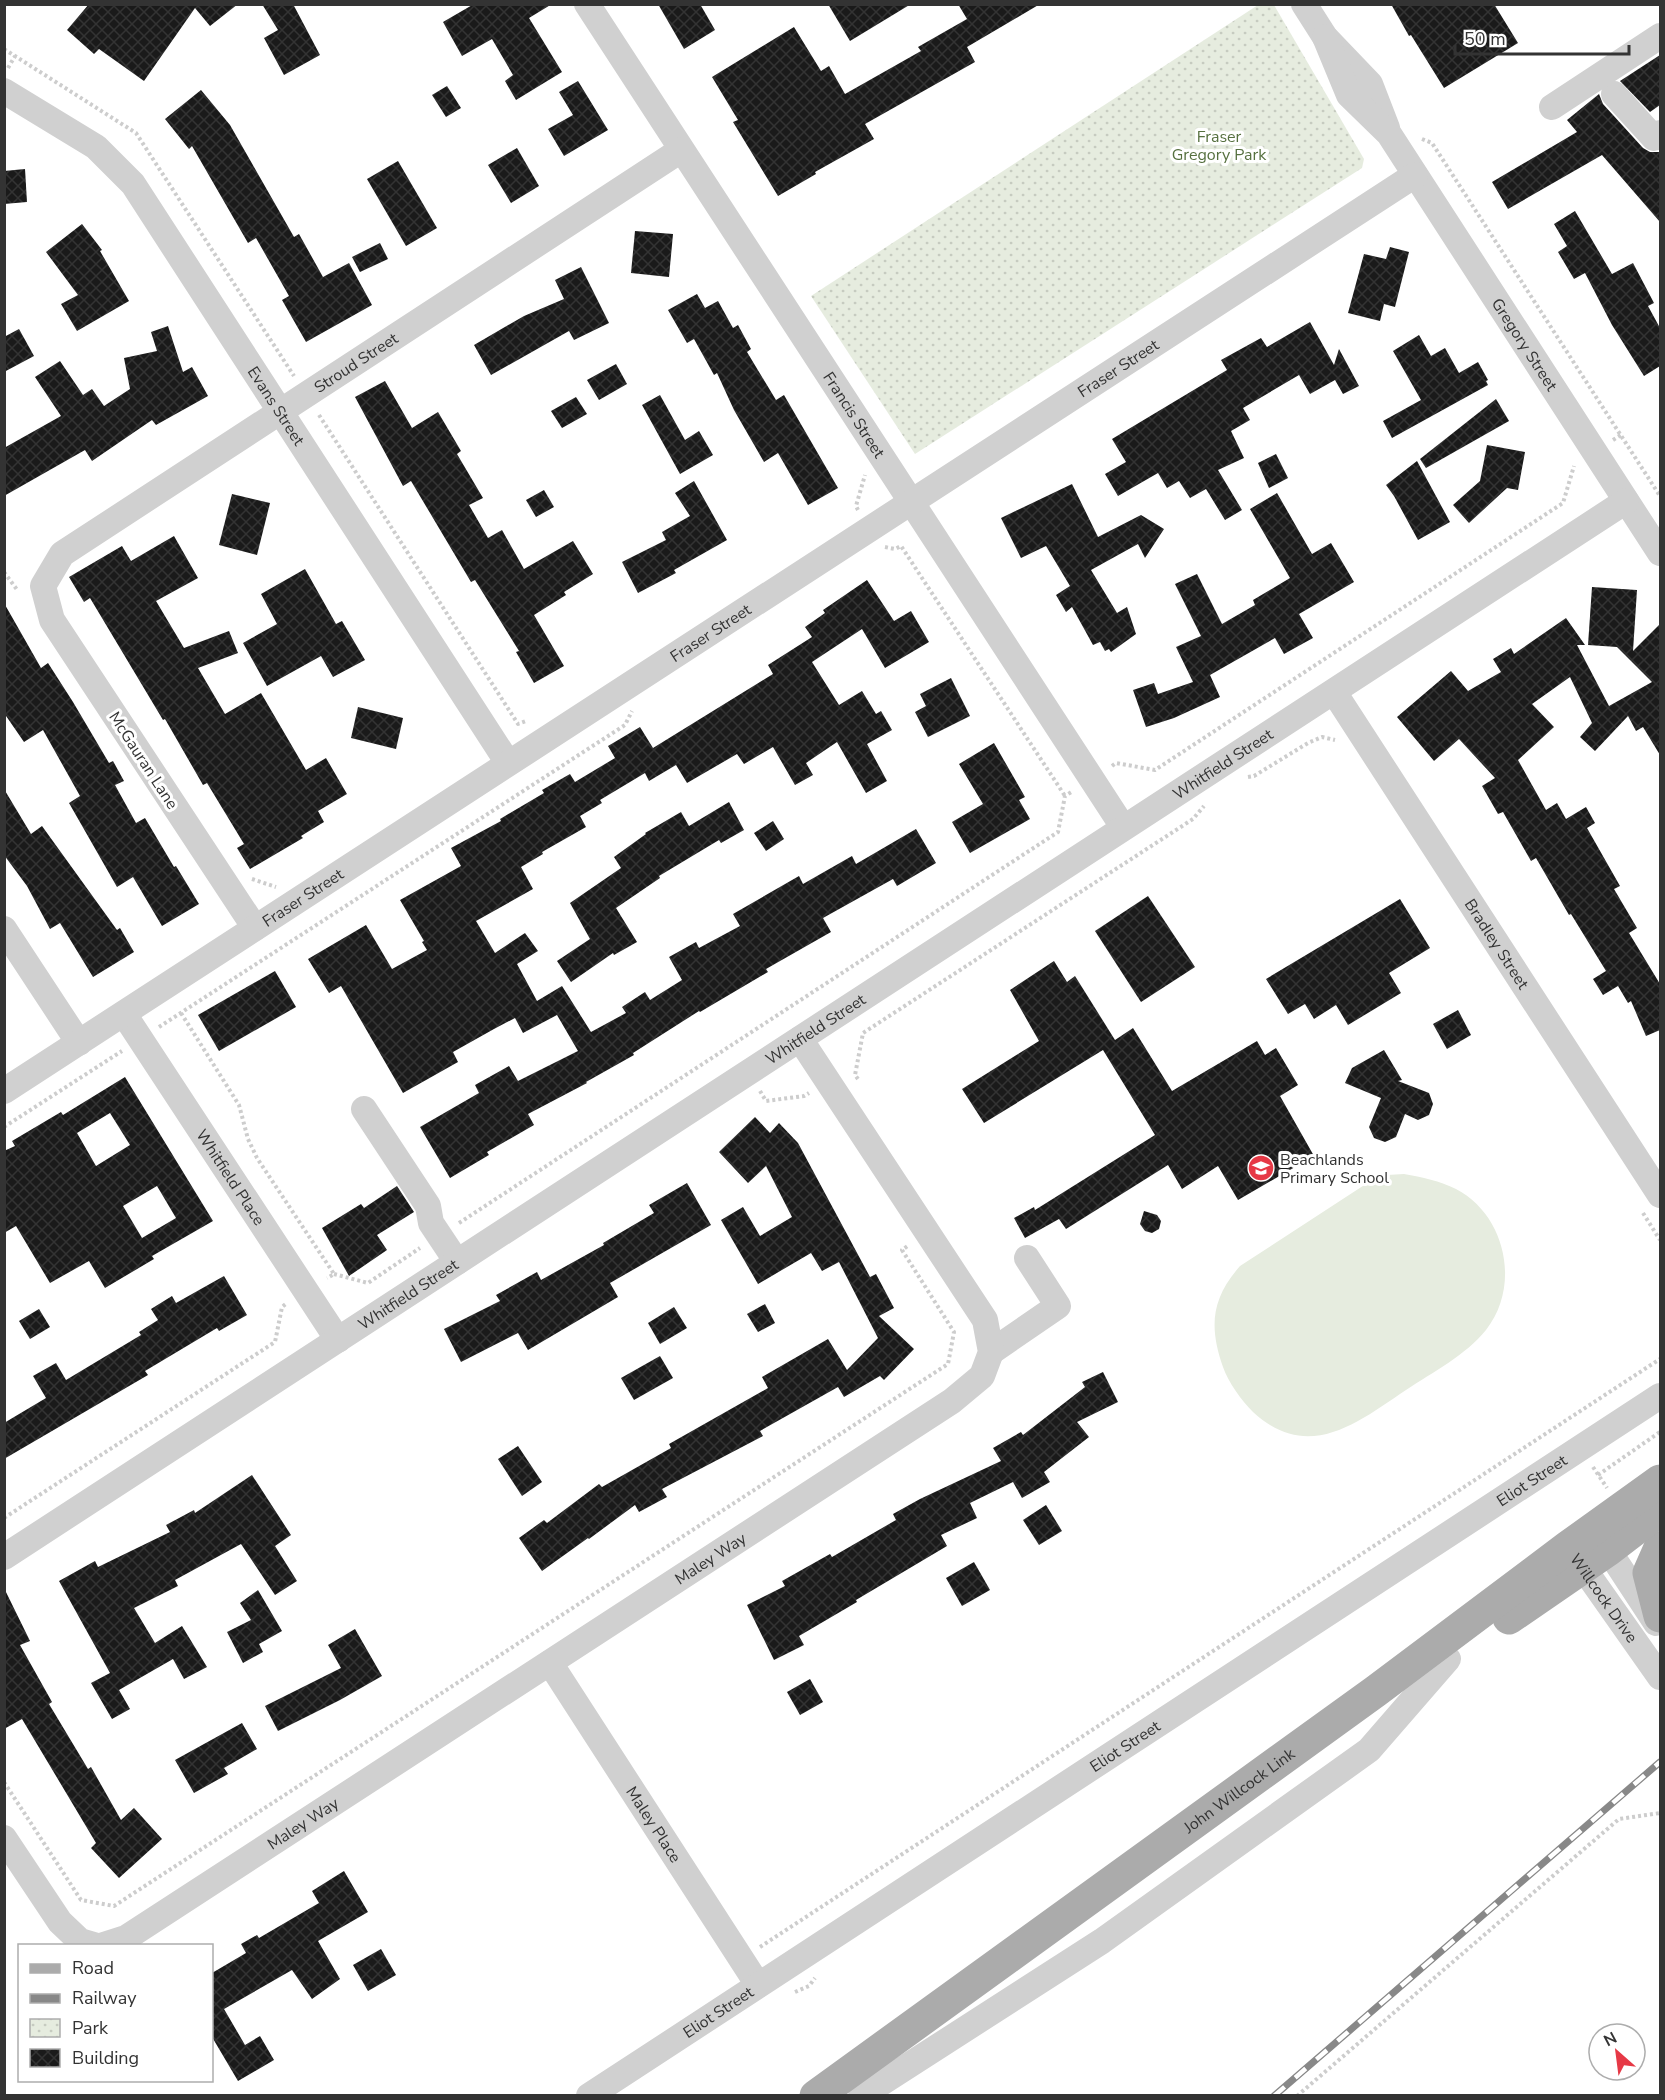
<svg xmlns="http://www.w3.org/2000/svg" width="1665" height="2100" viewBox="0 0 1665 2100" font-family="'Nunito Sans',sans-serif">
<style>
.park{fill:url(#park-dots)}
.pitch{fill:#e6ecdf}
.building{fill:url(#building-cross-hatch);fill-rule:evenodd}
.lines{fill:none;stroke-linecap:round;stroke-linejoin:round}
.path{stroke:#cdcdcd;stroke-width:4;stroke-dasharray:3 3;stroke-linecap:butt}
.minor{stroke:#d0d0d0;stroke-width:26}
.major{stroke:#ababab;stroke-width:33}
.rail-casing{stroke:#888;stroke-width:7}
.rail{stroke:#fff;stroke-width:4.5;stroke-dasharray:14;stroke-linecap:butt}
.labels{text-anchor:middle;stroke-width:6;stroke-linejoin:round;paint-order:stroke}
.park-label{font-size:16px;fill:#56703f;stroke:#fff}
.street-label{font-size:16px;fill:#333;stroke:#fff}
.poi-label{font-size:16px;fill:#333;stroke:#fff;text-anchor:start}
</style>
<defs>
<pattern id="park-dots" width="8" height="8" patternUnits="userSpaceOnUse" patternTransform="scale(1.5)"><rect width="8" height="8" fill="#e6ecdf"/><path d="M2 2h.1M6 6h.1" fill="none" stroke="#c6cbc0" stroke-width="1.8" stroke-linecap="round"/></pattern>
<pattern id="building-cross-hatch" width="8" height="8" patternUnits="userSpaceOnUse" patternTransform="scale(1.5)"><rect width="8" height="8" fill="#1a1a1a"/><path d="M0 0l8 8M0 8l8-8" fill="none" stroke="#333"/></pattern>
</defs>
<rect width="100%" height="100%" fill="#fff"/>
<polygon class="park" points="1258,5 1274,5 1364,159 1362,168 915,454 811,296"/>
<path class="pitch" d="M 1404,1174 C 1422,1177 1440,1181 1456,1189 C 1506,1215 1521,1286 1486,1330 C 1466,1355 1433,1372 1406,1390 C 1357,1423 1308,1463 1253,1412 C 1242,1401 1228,1382 1223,1367 C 1209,1327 1211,1299 1240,1266 L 1372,1180 L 1387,1175 Z"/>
<g class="building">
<polygon points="89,4 238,4 210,26 195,8 144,81 99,49 94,54 67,30"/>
<polygon points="262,4 293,4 320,55 284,75 264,38 278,30"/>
<polygon points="474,4 552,4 529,18 562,72 516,100 505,81 513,75 492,39 462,56 443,22"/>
<polygon points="658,4 700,4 715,30 684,49"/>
<polygon points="828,4 911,4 850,41"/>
<polygon points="958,4 1040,4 967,47 975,62 865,124 874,139 815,172 816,174 778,196 733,122 738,120 712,77 794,27 821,71 829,66 845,94 921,51 918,47 967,19"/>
<polygon points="1391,4 1494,4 1518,43 1444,88 1411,35 1409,36"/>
<polygon points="1660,55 1660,105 1650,112 1620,81"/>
<polygon points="578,81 608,130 564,156 548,129 573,115 559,92"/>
<polygon points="447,86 461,108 446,117 432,95"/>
<polygon points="201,90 230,125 294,237 299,234 323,277 349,263 372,305 306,342 282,300 289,296 256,238 248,243 192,146 189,149 165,119"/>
<polygon points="1599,94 1603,104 1643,148 1650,152 1659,152 1660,154 1660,222 1602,155 1508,209 1492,182 1577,132 1567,120"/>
<polygon points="517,148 539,186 511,203 488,165"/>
<polygon points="398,161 437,228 406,246 367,179"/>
<polygon points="25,169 27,202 4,204 4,171"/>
<polygon points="1575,211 1612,274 1633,263 1654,303 1648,306 1660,328 1660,366 1644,376 1612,325 1585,273 1574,279 1558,252 1567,246 1554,224"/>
<polygon points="82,224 102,250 100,251 129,301 77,331 61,304 78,295 46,252"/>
<polygon points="635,231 673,234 669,277 631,273"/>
<polygon points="380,243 388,259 360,272 352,257"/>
<polygon points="1390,247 1409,252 1395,307 1384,304 1380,321 1348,313 1364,254 1386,259"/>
<polygon points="581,267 609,323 574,340 569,331 491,375 474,345 524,316 564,299 555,280"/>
<polygon points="697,294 705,308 718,301 733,328 738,325 751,349 747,352 776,400 784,395 838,488 808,505 778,453 764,462 734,410 717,373 714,375 694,339 687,343 668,310"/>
<polygon points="1310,322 1334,365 1339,349 1359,386 1343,394 1335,380 1310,394 1299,375 1243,408 1250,420 1231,431 1244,458 1218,470 1242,510 1225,520 1206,489 1190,498 1179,481 1167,488 1158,473 1118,496 1105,474 1126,462 1112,439 1227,370 1221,360 1261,338 1267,347"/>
<polygon points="168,326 183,372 192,367 208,396 156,425 152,420 92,461 85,450 4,496 4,448 61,416 35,377 60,361 83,395 92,389 104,406 130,389 124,358 157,351 151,332"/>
<polygon points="19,329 34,356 4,372 4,337"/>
<polygon points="1419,335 1431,356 1445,348 1459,373 1478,362 1488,380 1486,381 1488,385 1392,438 1383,421 1421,400 1393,351"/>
<polygon points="616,364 627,384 599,400 587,380"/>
<polygon points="385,381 412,428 438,412 461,451 457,454 483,498 469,505 488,538 502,530 524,569 573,541 593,574 564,592 566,595 534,615 564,666 534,683 516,652 519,651 475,580 471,582 411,481 403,486 355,397"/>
<polygon points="660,395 685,440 699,431 713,455 680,474 642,405"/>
<polygon points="576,397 587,414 562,428 551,411"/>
<polygon points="1496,399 1509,421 1426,468 1420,459"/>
<polygon points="1487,445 1525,452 1518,490 1507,488 1469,523 1453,505 1480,481"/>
<polygon points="1276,454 1288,478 1269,488 1258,463"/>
<polygon points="1417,461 1450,522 1418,540 1394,496 1386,485"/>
<polygon points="694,481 727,540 674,570 676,573 638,593 622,562 666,540 662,532 690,516 675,493"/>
<polygon points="1072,484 1098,537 1141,515 1164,529 1145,558 1138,544 1091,570 1117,613 1127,607 1136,634 1111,652 1109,649 1105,651 1100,642 1093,645 1072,607 1066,612 1056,595 1070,586 1046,546 1021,558 1001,518"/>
<polygon points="544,490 554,507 536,517 526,500"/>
<polygon points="1277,493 1312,554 1331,543 1354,582 1299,614 1313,638 1284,654 1275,638 1210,675 1220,697 1174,718 1146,727 1133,690 1154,683 1158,694 1193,682 1176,647 1201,636 1175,584 1197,574 1222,624 1255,605 1253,600 1290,578 1250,509"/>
<polygon points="232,494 270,503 257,555 219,545"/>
<polygon points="174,536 198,578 156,601 184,648 229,631 238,653 198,668 225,714 261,693 306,770 326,758 347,794 318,811 324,822 301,836 303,838 250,869 237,848 244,844 207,783 203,785 165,719 163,720 90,598 84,602 69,577 122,546 131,561"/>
<polygon points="305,569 336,624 342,621 365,660 333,677 321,656 267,686 243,643 277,624 261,594"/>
<polygon points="867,580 894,621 911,611 929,642 885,668 862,629 812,662 839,705 862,691 876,714 881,711 892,730 867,744 887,781 866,793 837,742 806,763 813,775 795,785 773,747 744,764 737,754 687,783 676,765 649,781 645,773 600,800 602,803 580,816 586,827 542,852 543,854 521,867 533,889 476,921 495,953 525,933 538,951 517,964 537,1001 562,986 591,1032 626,1013 622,1007 645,992 650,1000 682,980 669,957 696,942 699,948 740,926 733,914 799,876 803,884 852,856 856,864 916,829 936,863 897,886 893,879 823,918 831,932 766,969 768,972 700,1012 699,1011 633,1053 634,1055 586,1082 587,1083 528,1114 534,1125 487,1152 489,1155 450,1178 420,1127 479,1093 475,1085 509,1066 518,1081 578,1051 557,1015 523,1033 515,1018 494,1029 453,1052 458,1062 403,1093 341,986 329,993 308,959 366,925 392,969 427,950 422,942 424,941 400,900 461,866 451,848 501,821 500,819 544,793 542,790 570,774 575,782 615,758 608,746 640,727 653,748 773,674 768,665 812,637 805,627 825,613 823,610"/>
<polygon points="1592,587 1637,590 1633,651 1660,624 1660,755 1643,727 1636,731 1628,716 1595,751 1580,737 1592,723 1570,677 1532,704 1554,727 1518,760 1546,810 1557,803 1566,819 1586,807 1595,823 1587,828 1620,886 1614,889 1637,928 1629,933 1660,984 1660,1030 1646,1036 1631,1001 1628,1003 1618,986 1603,995 1593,979 1606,971 1571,914 1569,915 1536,858 1531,861 1503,812 1498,814 1482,786 1495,778 1459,739 1434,761 1397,717 1451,671 1468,691 1501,672 1493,659 1511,648 1514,654 1566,618 1585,645 1577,645 1609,706 1652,682 1617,647 1588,645"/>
<polygon points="4,603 41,668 48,663 73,702 109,763 113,761 124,781 115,785 136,823 145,818 174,867 176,866 199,904 162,926 133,877 117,887 69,803 80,796 43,730 24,742 4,713"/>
<polygon points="951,678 970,716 928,737 915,712 926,706 920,694"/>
<polygon points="358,707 403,718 396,749 351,738"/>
<polygon points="994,743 1025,797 1019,800 1030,819 970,853 952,822 983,804 959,764"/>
<polygon points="4,789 31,834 42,826 117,930 120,928 134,952 93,977 60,923 50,929 27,886 4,855"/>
<polygon points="729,802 744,830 721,843 719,840 659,876 660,878 616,908 637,942 614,955 613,953 571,982 557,961 590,939 570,903 621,868 614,857 646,834 645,833 681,812 689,826"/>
<polygon points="773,821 784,839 766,851 754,833"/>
<polygon points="1148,896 1195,967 1141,1002 1095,931"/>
<polygon points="1400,899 1430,948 1389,973 1401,993 1348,1025 1336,1005 1314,1019 1305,1004 1288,1014 1266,979"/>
<polygon points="1054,961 1067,982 1075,976 1115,1040 1133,1028 1172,1091 1257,1041 1265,1055 1276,1048 1298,1085 1280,1096 1314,1156 1238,1200 1218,1166 1182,1189 1168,1165 1066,1229 1059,1219 1025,1238 1014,1218 1034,1207 1035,1210 1155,1135 1103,1050 984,1123 962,1089 1039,1041 1010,990"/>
<polygon points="275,971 296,1007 219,1051 198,1015"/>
<polygon points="1458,1010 1471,1035 1447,1049 1433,1024"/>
<polygon points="1384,1050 1402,1080 1398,1081 1429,1093 1433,1104 1429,1115 1418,1120 1405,1114 1396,1137 1385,1142 1374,1138 1369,1127 1381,1098 1345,1083 1352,1068"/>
<path d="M 125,1077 L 213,1221 L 152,1256 L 154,1259 L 105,1288 L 89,1261 L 50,1283 L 16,1226 L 4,1233 L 4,1151 L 15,1146 L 12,1141 L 61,1112 L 63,1115 ZM 110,1113 L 130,1145 L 96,1166 L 77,1133 ZM 157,1186 L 176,1218 L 142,1238 L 123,1206 Z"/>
<polygon points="755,1117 770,1133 779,1123 798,1143 870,1277 876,1274 894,1308 879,1316 914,1349 884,1380 880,1376 844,1397 838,1387 760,1431 763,1436 662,1489 667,1497 639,1512 635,1505 589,1539 588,1538 542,1571 519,1538 544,1520 547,1523 599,1484 602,1487 671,1448 669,1444 768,1388 762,1377 828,1339 847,1370 878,1338 839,1262 822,1271 811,1253 758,1284 721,1220 743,1207 760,1236 792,1217 766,1166 748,1183 719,1152"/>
<polygon points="687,1183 711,1225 610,1283 618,1297 528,1350 518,1333 461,1362 444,1329 500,1301 496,1295 537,1272 541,1280 604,1245 603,1243 654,1213 649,1205"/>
<polygon points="397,1186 414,1212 377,1235 387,1250 349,1276 322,1228 361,1204 364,1208"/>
<polygon points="1144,1211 1157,1215 1161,1221 1159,1229 1152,1233 1145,1231 1140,1224"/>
<polygon points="224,1276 247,1315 219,1331 217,1328 145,1371 148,1375 4,1459 4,1423 46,1398 33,1376 56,1363 66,1380 141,1335 139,1332 158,1320 151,1309 172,1296 176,1303"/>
<polygon points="765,1304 775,1323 758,1332 747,1314"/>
<polygon points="674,1307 687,1328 660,1344 648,1323"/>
<polygon points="39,1309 50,1327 30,1339 19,1321"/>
<polygon points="660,1356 673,1378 634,1400 621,1378"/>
<polygon points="1103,1372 1118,1402 1077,1422 1089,1437 1044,1472 1050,1482 1022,1498 1013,1482 970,1503 977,1518 941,1535 947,1546 856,1600 857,1602 799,1636 804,1645 774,1660 747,1605 785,1586 782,1581 830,1554 832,1557 896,1520 893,1514 920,1499 1001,1461 993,1448 1021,1432 1023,1435 1085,1387 1082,1382"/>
<polygon points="518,1446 542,1482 522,1496 498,1459"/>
<polygon points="252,1475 291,1535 275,1546 297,1581 275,1595 241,1544 175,1580 178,1586 134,1608 155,1643 182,1626 207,1667 184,1679 173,1659 119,1690 130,1709 112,1719 91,1683 110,1673 59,1581 95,1561 98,1567 170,1532 166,1525 194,1510 195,1513"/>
<polygon points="1046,1505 1062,1531 1039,1545 1023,1520"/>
<polygon points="974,1562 990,1590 962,1606 946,1578"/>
<polygon points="4,1588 30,1641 20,1645 52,1702 49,1704 88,1769 91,1767 121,1820 134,1808 162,1839 119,1878 91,1848 96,1843 22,1719 4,1729"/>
<polygon points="258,1590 282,1631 259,1644 263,1652 243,1663 227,1632 251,1620 240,1603"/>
<polygon points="355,1629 382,1676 340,1700 278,1731 265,1706 341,1668 328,1645"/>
<polygon points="810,1679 823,1702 800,1715 787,1692"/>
<polygon points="242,1723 257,1749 224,1768 228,1774 194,1793 175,1760"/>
<polygon points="344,1871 368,1912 318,1941 340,1979 312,1999 292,1970 224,2009 245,2045 260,2036 274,2060 238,2081 212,2037 212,1973 246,1953 241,1944 257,1935 259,1938 319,1903 312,1891"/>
<polygon points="381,1949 396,1975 368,1991 353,1965"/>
</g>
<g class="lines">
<g class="path">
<polyline points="4,49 136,133 294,376"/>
<polyline points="8,68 15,56"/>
<polyline points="1422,139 1432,143 1660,496"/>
<polyline points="319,415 518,724 526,721"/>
<polyline points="1613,440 1621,435"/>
<polyline points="858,510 856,506 865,475"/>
<polyline points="885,547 895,549 901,546 1065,796"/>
<polyline points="4,572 18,591"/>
<polyline points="1112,766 1116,763 1155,770 1563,503 1574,466"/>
<polyline points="1248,777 1254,776 1308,743 1322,737 1335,740"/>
<polyline points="252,879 276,887"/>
<polyline points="181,1013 239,1105 248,1139 257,1158 334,1274 327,1278"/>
<polyline points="159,1027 625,725 632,711"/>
<polyline points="858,1079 855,1075 863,1033 1193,819 1204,806"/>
<polyline points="760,1091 766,1101 804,1096 809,1093"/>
<polyline points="4,1127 122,1051"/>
<polyline points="1643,1213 1660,1240"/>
<polyline points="459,1223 1058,832 1065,796 1073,791"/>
<polyline points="334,1274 368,1283 420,1248"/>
<polyline points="1593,1467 1607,1488"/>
<polyline points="1598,1475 1660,1432"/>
<polyline points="4,1518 275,1342 282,1307 287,1303"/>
<polyline points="4,1782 81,1900 114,1906 948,1364 954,1332 902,1250 909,1245"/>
<polyline points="760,1947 1660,1359"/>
<polyline points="795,1992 809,1986 815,1978"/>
<polyline points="1297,2096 1619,1819 1660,1813"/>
</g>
<g class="minor">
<path id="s1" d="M 587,4 L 1123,827"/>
<polyline points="1304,4 1325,37 1370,84 1387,128"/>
<path id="s2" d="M 1325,37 L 1349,95 L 1389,134 L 1660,553"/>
<path id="s3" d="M 4,91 L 96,147 L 133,184 L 508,763"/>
<polyline points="1614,94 1654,138 1660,133"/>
<polyline points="1552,107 1660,36"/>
<path id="s4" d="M 1334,692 L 1660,1195"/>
<path id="s5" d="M 255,928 L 52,620 L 43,586 L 62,554 L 681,150"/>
<polyline points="4,929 79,1043"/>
<path id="s6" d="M 124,1014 L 338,1340"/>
<path id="s7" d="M 4,1091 L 1415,175"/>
<polyline points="364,1109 428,1206 431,1223 457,1262"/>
<polyline points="991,1352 1058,1306 1027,1258"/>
<polyline points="1599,1536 1656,1623"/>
<path id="s8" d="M 1572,1552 L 1660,1677"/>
<path id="s9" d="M 4,1557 L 1626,501"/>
<path id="s10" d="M 550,1663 L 758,1985"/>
<polyline points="4,1838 60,1922 80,1941 97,1946"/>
<path id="s11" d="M 101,1946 L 126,1938 L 952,1401 L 982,1376 L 991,1352 L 985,1320 L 800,1039"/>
<path id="s12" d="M 589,2096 L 1660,1396"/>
<polyline points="861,2096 1102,1941 1369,1750 1448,1659"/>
</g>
<g class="major">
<polyline points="1660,1548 1649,1573 1660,1616"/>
<polyline points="1509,1618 1608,1550 1660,1510"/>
<path id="s13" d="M 816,2096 L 1376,1691 L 1568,1547 L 1660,1481"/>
</g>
<defs>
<polyline id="rail" points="1274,2096 1660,1762"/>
</defs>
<use href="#rail" class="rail-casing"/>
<use href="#rail" class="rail"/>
</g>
<defs>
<symbol id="school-disc" viewBox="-11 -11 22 22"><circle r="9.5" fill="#e63946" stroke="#fff"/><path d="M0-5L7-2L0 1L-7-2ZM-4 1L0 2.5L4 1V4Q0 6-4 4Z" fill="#fff"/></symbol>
</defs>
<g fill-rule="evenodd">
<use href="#school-disc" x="1246" y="1153" width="30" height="30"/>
</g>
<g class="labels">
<g class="park-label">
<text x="1219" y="142">Fraser<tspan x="1219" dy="18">Gregory Park</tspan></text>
</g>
<g class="street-label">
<text dy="6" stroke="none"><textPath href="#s2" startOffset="369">Gregory Street</textPath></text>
<text dy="6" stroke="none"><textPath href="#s5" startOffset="792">Stroud Street</textPath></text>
<text dy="6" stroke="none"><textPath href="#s7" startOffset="1328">Fraser Street</textPath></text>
<text dy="6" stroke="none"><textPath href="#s3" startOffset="424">Evans Street</textPath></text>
<text dy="6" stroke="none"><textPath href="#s1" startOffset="490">Francis Street</textPath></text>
<text dy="6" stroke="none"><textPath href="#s7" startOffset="842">Fraser Street</textPath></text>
<text transform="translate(144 760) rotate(57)" y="6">McGauran Lane</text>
<text dy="6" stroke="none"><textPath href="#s9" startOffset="1454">Whitfield Street</textPath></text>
<text dy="6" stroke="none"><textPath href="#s7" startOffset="356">Fraser Street</textPath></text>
<text dy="6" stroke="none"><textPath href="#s4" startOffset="300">Bradley Street</textPath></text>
<text dy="6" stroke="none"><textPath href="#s9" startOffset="968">Whitfield Street</textPath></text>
<text dy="6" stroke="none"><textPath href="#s6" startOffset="195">Whitfield Place</textPath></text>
<text dy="6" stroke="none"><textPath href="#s9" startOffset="482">Whitfield Street</textPath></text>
<text dy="6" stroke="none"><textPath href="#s12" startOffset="1126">Eliot Street</textPath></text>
<text dy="6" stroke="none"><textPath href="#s11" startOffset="723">Maley Way</textPath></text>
<text dy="6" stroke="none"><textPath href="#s8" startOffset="56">Willcock Drive</textPath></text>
<text dy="6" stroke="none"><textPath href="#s12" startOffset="640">Eliot Street</textPath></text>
<text dy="6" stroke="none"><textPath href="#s13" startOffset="522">John Willcock Link</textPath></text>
<text dy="6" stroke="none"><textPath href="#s11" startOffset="237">Maley Way</textPath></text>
<text dy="6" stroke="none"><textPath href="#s10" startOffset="192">Maley Place</textPath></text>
<text dy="6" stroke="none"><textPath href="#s12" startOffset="154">Eliot Street</textPath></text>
</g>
<g class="poi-label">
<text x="1280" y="1165">Beachlands<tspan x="1280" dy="18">Primary School</tspan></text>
</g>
</g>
<rect width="1665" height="2100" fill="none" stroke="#333333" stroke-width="12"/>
<rect x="18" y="1944" width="195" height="138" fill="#ffffff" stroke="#adadad" stroke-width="1.5"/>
<rect x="30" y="1964" width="30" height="9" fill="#ababab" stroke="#adadad" stroke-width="1.5"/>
<text x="72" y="1974" font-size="18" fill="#333333">Road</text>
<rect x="30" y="1994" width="30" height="9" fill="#888888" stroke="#adadad" stroke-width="1.5"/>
<text x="72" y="2004" font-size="18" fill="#333333">Railway</text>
<rect x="30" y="2019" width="30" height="18" fill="url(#park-dots)" stroke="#adadad" stroke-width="1.5"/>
<text x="72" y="2034" font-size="18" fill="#333333">Park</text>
<rect x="30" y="2049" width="30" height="18" fill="url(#building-cross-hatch)" stroke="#adadad" stroke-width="1.5"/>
<text x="72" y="2064" font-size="18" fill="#333333">Building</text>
<g transform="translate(1617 2052) rotate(332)"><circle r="28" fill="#ffffff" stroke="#adadad" stroke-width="1.5"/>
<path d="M0-4.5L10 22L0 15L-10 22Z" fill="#e63946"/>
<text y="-9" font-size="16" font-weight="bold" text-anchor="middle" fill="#333333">N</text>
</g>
<path d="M1455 45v9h174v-9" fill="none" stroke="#333333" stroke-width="3"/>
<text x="1464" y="45" font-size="18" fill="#333333" stroke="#ffffff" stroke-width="4.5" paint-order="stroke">50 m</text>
</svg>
